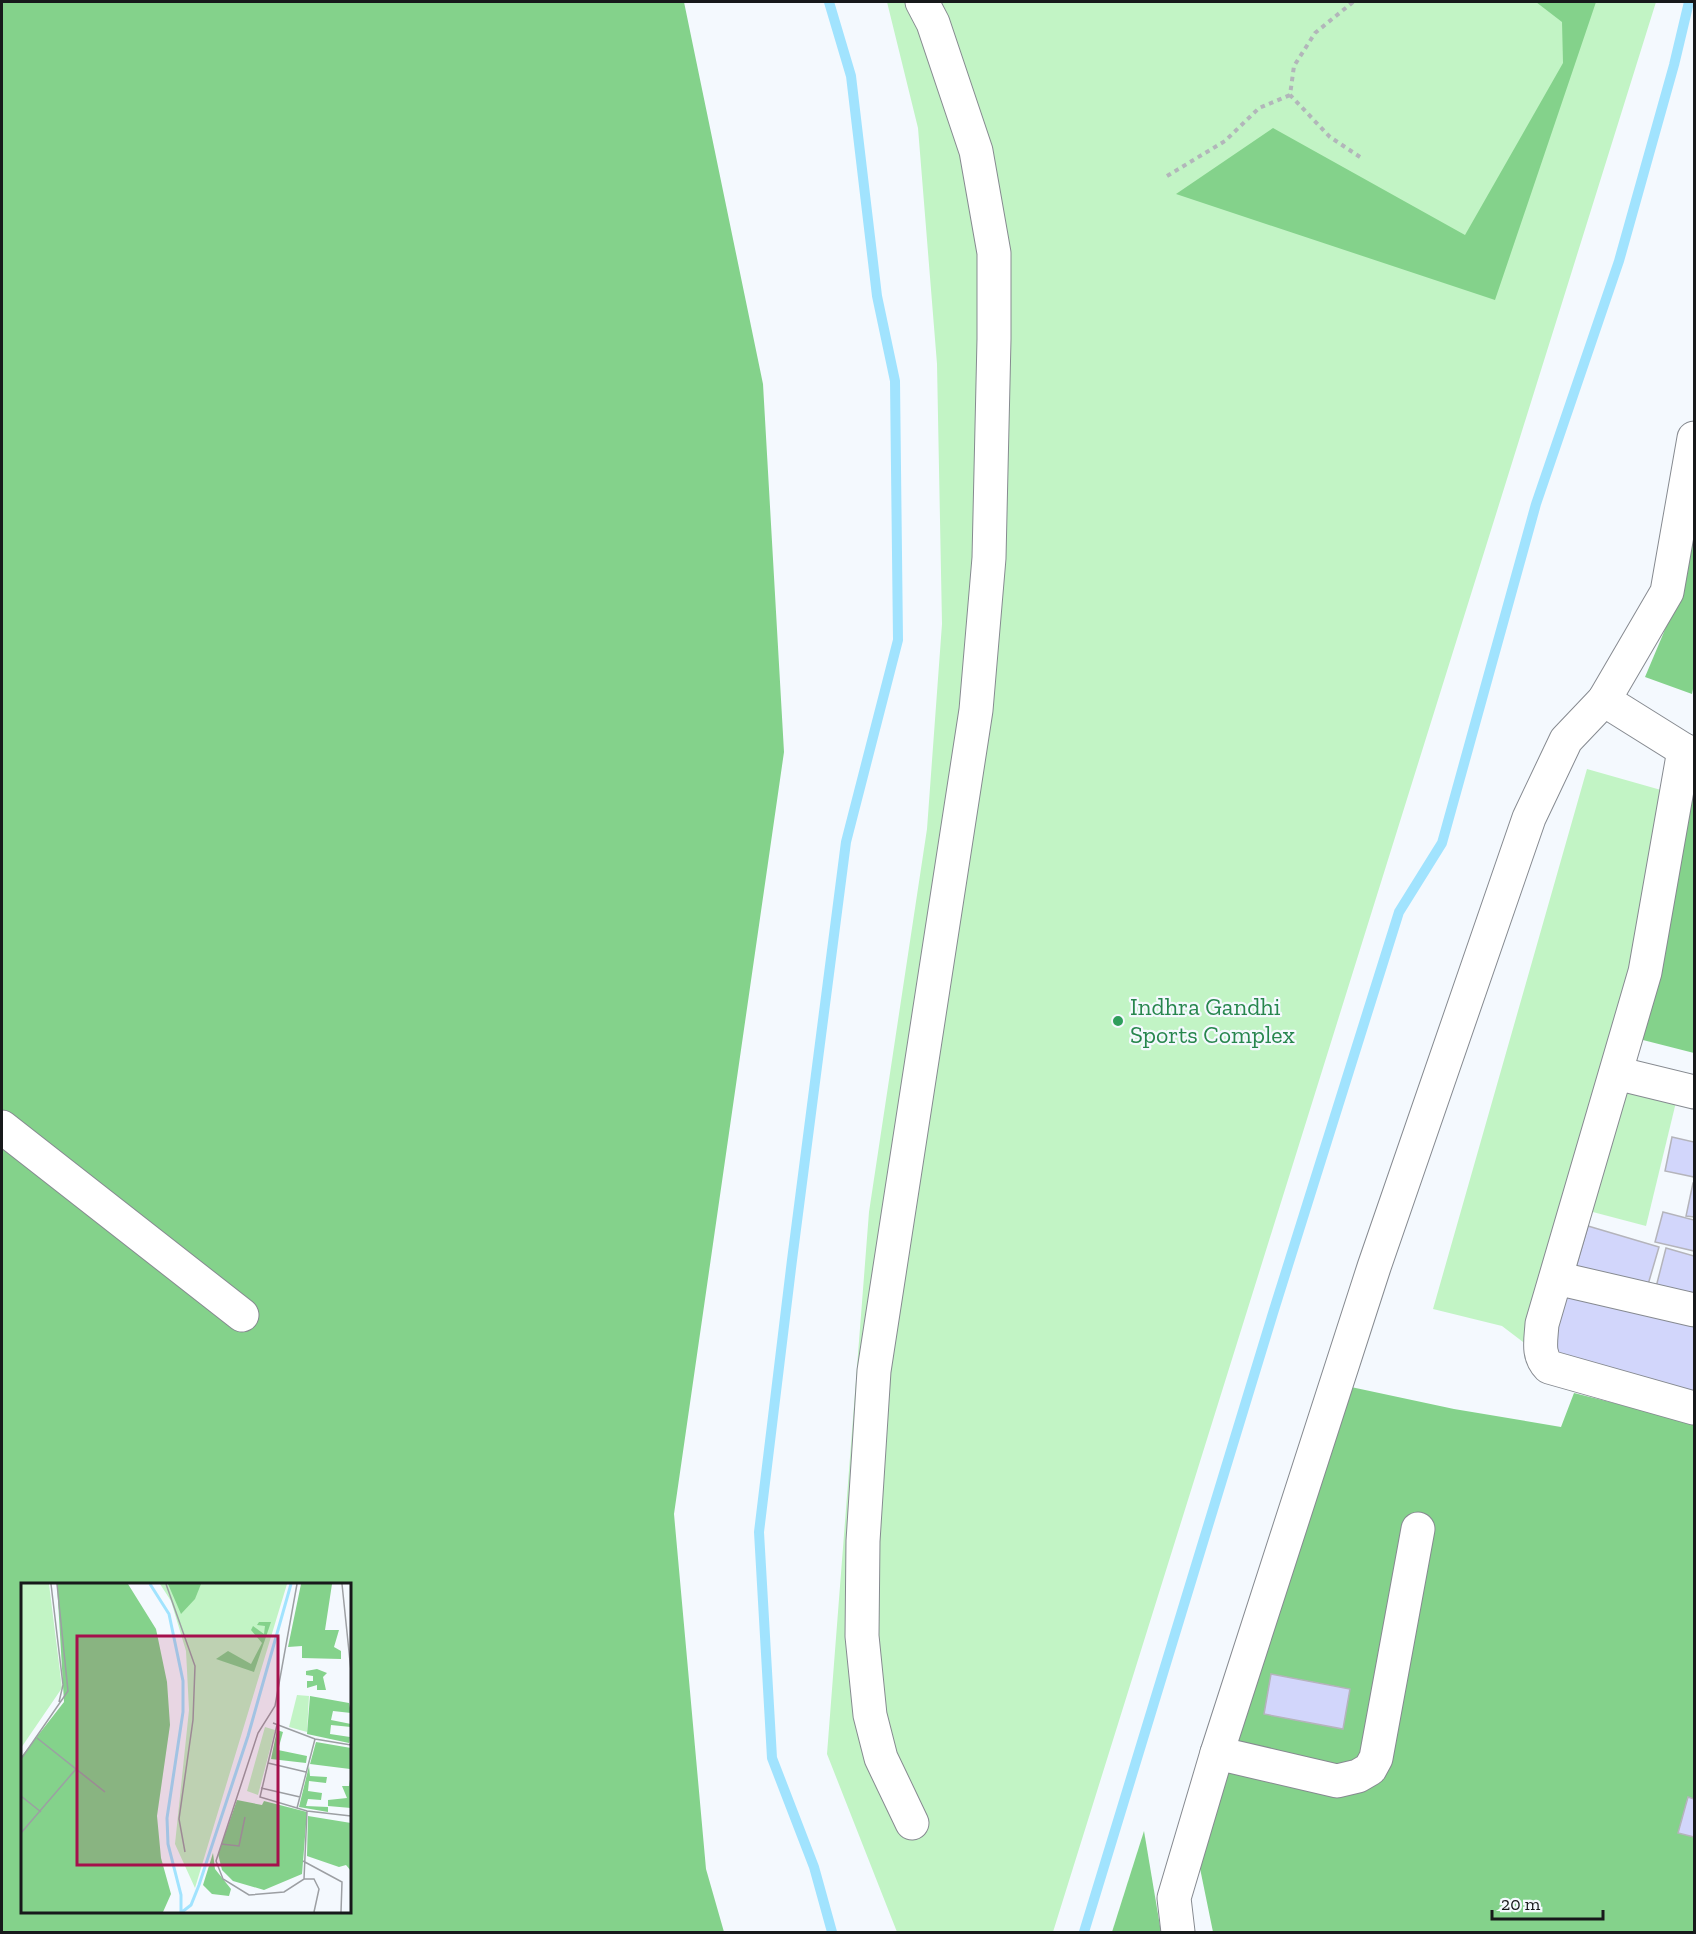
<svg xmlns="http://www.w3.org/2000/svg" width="1696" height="1934" viewBox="0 0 1696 1934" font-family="'Zilla Slab',serif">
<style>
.green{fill:#c2f4c5}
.forest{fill:#84d28b;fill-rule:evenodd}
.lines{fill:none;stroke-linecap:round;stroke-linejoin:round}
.stream{stroke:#a1e3fe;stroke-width:10}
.building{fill:#d2d6fb;stroke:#b4b4bb;stroke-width:1.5}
.minor-casing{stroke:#868a90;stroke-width:35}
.path{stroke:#b2b6ba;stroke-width:4;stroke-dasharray:4.5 4.5;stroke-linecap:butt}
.minor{stroke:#fff;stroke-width:33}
.leisure-dot{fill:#2e9e5b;stroke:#f4f9fe;stroke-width:2}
.labels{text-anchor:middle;stroke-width:4.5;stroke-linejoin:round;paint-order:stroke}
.leisure-label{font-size:24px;fill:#27864d;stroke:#f4f9fe;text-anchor:start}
.inset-river{fill:none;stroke:#a1e3fe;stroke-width:3}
.inset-road{fill:none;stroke:#9c9fa3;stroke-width:1.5}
.view{fill:#a5104c;fill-opacity:0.15;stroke:#a5104c;stroke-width:3}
.inset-edge{fill:none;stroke:#17191b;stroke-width:3}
</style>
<rect width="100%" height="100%" fill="#f4f9fe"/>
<g class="green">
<polygon points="887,2 1656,2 1053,1932 897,1932 827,1754 869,1212 927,829 942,624 937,364 918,128"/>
<polygon points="1587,769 1668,792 1638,973 1527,1345 1502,1326 1433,1309"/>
<polygon points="1624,1089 1677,1098 1646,1226 1589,1211"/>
</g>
<g class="forest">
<path d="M 2,2 L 684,2 L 763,384 L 784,752 L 674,1514 L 706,1869 L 724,1932 L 2,1932 ZM 22,1584 L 350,1584 L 350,1912 L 22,1912 Z"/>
<polygon points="1536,2 1596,2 1495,300 1176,194 1273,128 1465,235 1563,63 1562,22"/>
<polygon points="1694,522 1694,684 1692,694 1645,677 1680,594"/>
<polygon points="1685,790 1694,793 1694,1053 1639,1039"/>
<polygon points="1351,1387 1454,1409 1561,1427 1574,1393 1694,1423 1694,1932 1213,1932 1193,1834"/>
<polygon points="1144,1831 1161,1932 1112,1932"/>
</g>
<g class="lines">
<g class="stream">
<polyline points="829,2 851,76 877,296 895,381 898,640 846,842 792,1260 759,1532 772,1758 814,1867 832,1932"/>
<polyline points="1084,1932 1273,1313 1399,912 1442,843 1536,504 1619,261 1674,65 1689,2"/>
</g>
</g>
<g class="building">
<polygon points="1672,1137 1694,1142 1694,1177 1665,1171"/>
<polygon points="1693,1183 1694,1183 1694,1217 1686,1216"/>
<polygon points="1663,1212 1694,1220 1694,1251 1655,1242"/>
<polygon points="1588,1226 1659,1247 1647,1288 1576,1267"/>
<polygon points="1666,1248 1694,1256 1694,1302 1655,1291"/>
<polygon points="1568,1288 1694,1320 1694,1392 1550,1356"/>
<polygon points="1271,1674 1350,1689 1343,1729 1264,1714"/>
<polygon points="1688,1797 1694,1799 1694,1837 1678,1833"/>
</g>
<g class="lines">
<defs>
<g id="minor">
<polyline points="1604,700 1684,750 1694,754"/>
<path d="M 1684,750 L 1645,972 L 1542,1324 C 1541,1340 1537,1355 1549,1367 L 1694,1408"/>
<polyline points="1616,1073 1694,1092"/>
<polyline points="2,1127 242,1315"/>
<polyline points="1556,1278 1694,1310"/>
<polyline points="1217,1753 1337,1781 1358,1776 1370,1769 1376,1758 1418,1529"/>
<polyline points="912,1823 881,1758 870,1715 862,1636 863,1541 874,1371 976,710 989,558 994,339 994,253 976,151 933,23 922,2"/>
<polyline points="1178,1932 1174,1898 1217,1753 1374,1267 1529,818 1566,740 1604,700 1667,592 1694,438"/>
</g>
</defs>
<use href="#minor" class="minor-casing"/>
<g class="path">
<polyline points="1353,2 1315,33 1294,66 1290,95 1330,137 1360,157"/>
<polyline points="1167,176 1225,141 1259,108 1290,95"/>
</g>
<use href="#minor" class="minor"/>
</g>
<circle class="leisure-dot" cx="1118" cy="1021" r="6"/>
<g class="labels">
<g class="leisure-label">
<text x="1130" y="1015">Indhra Gandhi<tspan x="1130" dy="28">Sports Complex</tspan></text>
</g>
</g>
<g transform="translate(21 1583)">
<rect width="330" height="330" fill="#f4f9fe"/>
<path d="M 0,1 L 28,1 L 41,105 L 0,165 ZM 139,1 L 266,1 L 174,305 L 154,261 L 168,127 L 165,68 L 150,18 ZM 276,112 L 288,113 L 286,149 L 268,144 ZM 244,144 L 254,147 L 237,212 L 226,208 Z" fill="#c2f4c5"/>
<path d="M 36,1 L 107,1 L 135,46 L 146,99 L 149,142 L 136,233 L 140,275 L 150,311 L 142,329 L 0,329 L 0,174 L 43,119 ZM 147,1 L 180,1 L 174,16 L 160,31 ZM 280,1 L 311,1 L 304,47 L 318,47 L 313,64 L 320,68 L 320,76 L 281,75 L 281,63 L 267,64 ZM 238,39 L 250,39 L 233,89 L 195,76 L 207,68 L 230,81 L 241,60 L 230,47 L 232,43 L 243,51 L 244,43 L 236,42 ZM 296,86 L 306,90 L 302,94 L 305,107 L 296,107 L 296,102 L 286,105 L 286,98 L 292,98 L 292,93 L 285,92 L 285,88 ZM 289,113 L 328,120 L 330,130 L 312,128 L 310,137 L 330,141 L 330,144 L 310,142 L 309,151 L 329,154 L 328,160 L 286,151 ZM 256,147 L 262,149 L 257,167 L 286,173 L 285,180 L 250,176 ZM 295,159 L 330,165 L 329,186 L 289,181 ZM 288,183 L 289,193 L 306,194 L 305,200 L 288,198 L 287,208 L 301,210 L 300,217 L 287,216 L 285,223 L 307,224 L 307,229 L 278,224 ZM 330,190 L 330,225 L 307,223 L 307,217 L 326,215 L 321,203 L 328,203 ZM 216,217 L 241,222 L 243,218 L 286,229 L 281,291 L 243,307 L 212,298 L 201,287 L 197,271 ZM 287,233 L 330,240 L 330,288 L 325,282 L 318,284 L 286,273 ZM 192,270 L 194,286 L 210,306 L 208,313 L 191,311 L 182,302 Z" fill="#84d28b"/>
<path class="inset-river" d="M 129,1 L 148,31 L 162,98 L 162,129 L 146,235 L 147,261 L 160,312 L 160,329M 161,329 L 170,322 L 178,302 L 227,153 L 270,1"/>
<path class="inset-road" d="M 30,1 L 42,102 L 38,119M 145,1 L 174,83 L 172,137 L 158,236 L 164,269M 276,1 L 254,123 L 237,150 L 195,278 L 202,296 L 228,312 L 263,309 L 283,296 L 293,296 L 298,306 L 293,329M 321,1 L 330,88M 252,140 L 294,156 L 330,162M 256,142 L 239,214 L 286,228 L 330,233M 16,155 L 84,209M 0,176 L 47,108 L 36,1M 247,180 L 285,189M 240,205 L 279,214M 0,213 L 20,229M 276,225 L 294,156M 0,250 L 55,186M 200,261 L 218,263 L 224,234M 282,278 L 321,299 L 320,329M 283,296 L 286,228"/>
<path class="view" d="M 56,53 L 257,53 L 257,282 L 56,282 Z"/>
<rect width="330" height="330" class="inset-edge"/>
</g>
<rect width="1696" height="1934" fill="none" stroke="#17191b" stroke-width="6"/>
<path d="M1492 1910v9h111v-9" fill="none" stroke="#17191b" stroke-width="3"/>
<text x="1501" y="1910" font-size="18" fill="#17191b" stroke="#f4f9fe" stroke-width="4.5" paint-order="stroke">20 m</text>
</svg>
